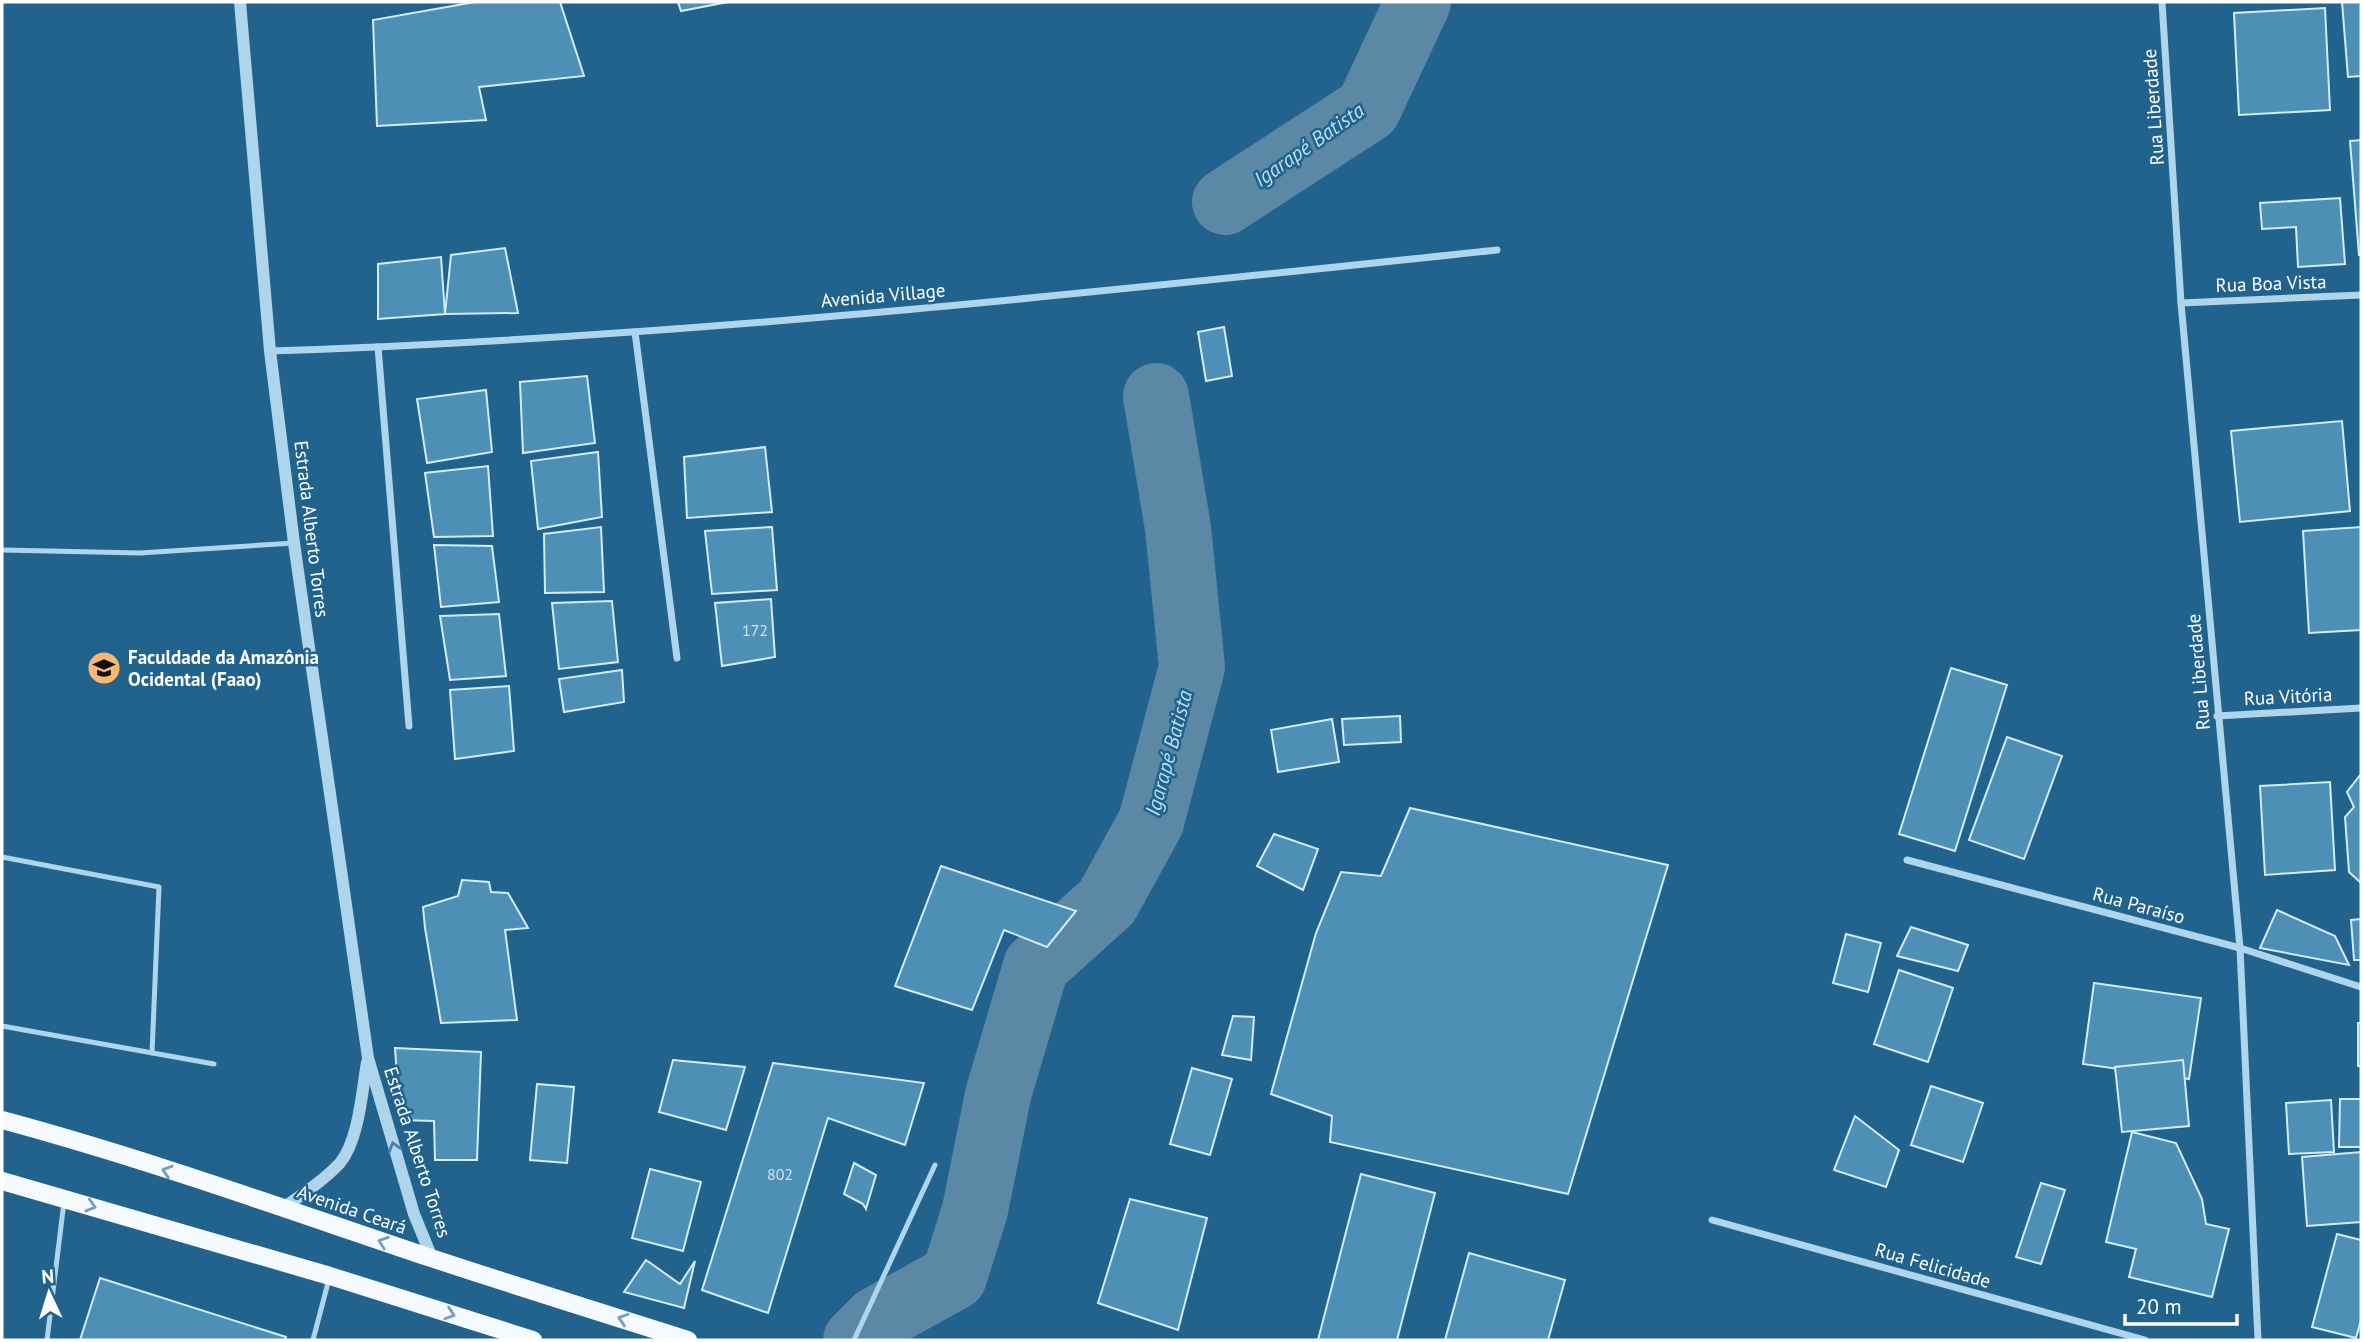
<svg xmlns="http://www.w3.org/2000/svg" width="2363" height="1342" viewBox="0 0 2363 1342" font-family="'PT Sans',sans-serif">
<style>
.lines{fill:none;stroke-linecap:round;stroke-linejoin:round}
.river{stroke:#5b88a4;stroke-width:66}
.building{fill:#4e8fb6;stroke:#d4ebf8;stroke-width:2}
.service{stroke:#afd5ec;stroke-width:5}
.minor{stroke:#afd5ec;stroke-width:7}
.tertiary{stroke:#afd5ec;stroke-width:12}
.primary{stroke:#f4fafe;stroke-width:18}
.oneway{stroke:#4480a4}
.oneway2{stroke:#759fba}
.labels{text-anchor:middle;stroke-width:5;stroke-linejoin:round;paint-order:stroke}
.number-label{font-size:16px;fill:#d3e3ed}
.street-label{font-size:19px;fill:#fff;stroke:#21638c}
.poi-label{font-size:19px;font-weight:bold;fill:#fff;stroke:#21638c;text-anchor:start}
.water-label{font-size:21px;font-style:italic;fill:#bbdef3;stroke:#21638c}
</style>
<rect width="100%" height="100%" fill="#21638c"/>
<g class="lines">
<g class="river">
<polyline points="1225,202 1368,109 1418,2"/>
<polyline points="856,1340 876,1320 954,1277 975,1210 998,1095 1036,966 1107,902 1151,822 1192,667 1178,528 1156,396"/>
</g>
</g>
<g class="building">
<polygon points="475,2 560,2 584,76 479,87 486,120 377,126 373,20"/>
<polygon points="678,2 728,2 681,11"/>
<polygon points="2342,2 2361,2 2361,76 2348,77"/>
<polygon points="2325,8 2330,110 2239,115 2234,13"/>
<polygon points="2361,140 2361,255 2359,255 2350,141"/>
<polygon points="2340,198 2345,264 2298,267 2296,227 2262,229 2260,203"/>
<polygon points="505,248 518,313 445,314 451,255"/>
<polygon points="441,257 445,314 378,319 378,264"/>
<polygon points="1224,327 1232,376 1206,381 1198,332"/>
<polygon points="587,376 595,443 523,453 520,382"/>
<polygon points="486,390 492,452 427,463 417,399"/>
<polygon points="2342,421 2350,511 2240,522 2231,431"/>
<polygon points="765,447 772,512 687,518 684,457"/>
<polygon points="598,452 602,517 538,529 531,461"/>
<polygon points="488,466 493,536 434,537 425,473"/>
<polygon points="601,527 604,592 545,593 544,534"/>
<polygon points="772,527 777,590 712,594 705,531"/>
<polygon points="2361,527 2361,630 2309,633 2303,531"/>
<polygon points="434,545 492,546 499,602 441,607"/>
<polygon points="771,599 775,657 722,666 715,603"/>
<polygon points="612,601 618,662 559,669 552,603"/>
<polygon points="499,614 506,676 450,680 440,616"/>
<polygon points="1951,668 2007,685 1955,851 1899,834"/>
<polygon points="622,670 624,702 564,712 559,679"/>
<polygon points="509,686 514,751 455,759 450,690"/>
<polygon points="1400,716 1401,742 1344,745 1342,719"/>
<polygon points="1332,719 1339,762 1278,772 1271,730"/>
<polygon points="2007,737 2062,756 2024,859 1969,840"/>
<polygon points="2361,774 2361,883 2349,872 2345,817 2354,807 2347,792"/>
<polygon points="2330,782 2335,870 2265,875 2260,786"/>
<polygon points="1410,808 1668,865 1568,1194 1330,1142 1332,1116 1271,1094 1316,933 1341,872 1381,876"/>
<polygon points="1274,834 1318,849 1303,890 1257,866"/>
<polygon points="941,866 1076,911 1047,947 1004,930 972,1010 895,986"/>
<polygon points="462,880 489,882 491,892 508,893 528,928 505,930 517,1020 441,1023 425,928 423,907 458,896"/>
<polygon points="2277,910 2335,936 2349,965 2260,948"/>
<polygon points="2361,919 2361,960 2354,960 2351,920"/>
<polygon points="1911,927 1968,945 1958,971 1897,956"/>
<polygon points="1846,934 1881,943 1868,992 1833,983"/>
<polygon points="1899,970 1953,988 1928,1062 1874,1044"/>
<polygon points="2094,983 2201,998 2189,1079 2083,1064"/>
<polygon points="1233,1016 1254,1017 1251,1060 1222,1055"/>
<rect x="2358" y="1023" width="3" height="43"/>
<polygon points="395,1048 481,1052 477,1160 435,1160 434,1121 400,1120"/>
<polygon points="673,1060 745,1067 726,1130 659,1112"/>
<polygon points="2183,1060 2189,1126 2122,1132 2115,1067"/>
<polygon points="773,1063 924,1083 905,1145 828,1118 768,1313 702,1290"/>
<polygon points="1192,1068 1232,1079 1210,1155 1170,1144"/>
<polygon points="537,1084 574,1087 567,1163 530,1160"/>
<polygon points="1931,1086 1983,1103 1963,1162 1911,1145"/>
<polygon points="2340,1099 2361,1099 2361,1147 2339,1147"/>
<polygon points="2331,1100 2334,1152 2289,1154 2286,1103"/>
<polygon points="1855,1116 1899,1150 1886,1187 1834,1170"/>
<polygon points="2132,1132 2176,1143 2202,1199 2206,1224 2229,1229 2212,1297 2129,1277 2136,1249 2106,1242"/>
<polygon points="2361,1152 2361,1222 2307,1226 2302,1157"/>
<polygon points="854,1163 876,1175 866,1209 863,1204 844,1194"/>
<polygon points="650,1169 701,1182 683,1251 632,1238"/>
<polygon points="1361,1174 1435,1193 1397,1340 1318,1340"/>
<polygon points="2041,1183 2065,1190 2041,1264 2016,1257"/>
<polygon points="1130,1199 1207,1218 1178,1330 1098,1303"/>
<polygon points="2337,1234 2361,1240 2361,1320 2356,1338 2312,1327"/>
<polygon points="1469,1253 1565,1280 1548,1340 1445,1340"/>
<polygon points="646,1260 680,1284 695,1261 684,1308 624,1292"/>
<polygon points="100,1278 286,1337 285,1340 80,1340"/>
</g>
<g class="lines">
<g class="service">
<polyline points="2,550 140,553 294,543"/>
<polyline points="2,857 159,887 152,1053"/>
<polyline points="2,1026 214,1064"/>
<polyline points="47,1340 64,1202"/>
<polyline points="313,1340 329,1279"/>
<polyline points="854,1340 935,1165"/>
</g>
<g class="minor">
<polyline points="2162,2 2181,303 2240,948 2258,1340"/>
<polyline points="2181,303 2361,295"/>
<polyline points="635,332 677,658"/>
<polyline points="378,347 409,726"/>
<path d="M 270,351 C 680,338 1089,293 1497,250"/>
<polyline points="2217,716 2361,708"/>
<polyline points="1907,860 2240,948 2361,987"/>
<polyline points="1712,1220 2145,1340"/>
</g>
<g class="tertiary">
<polyline points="240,2 270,351 294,543 368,1058 414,1214 432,1258"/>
<path d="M 283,1208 C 303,1194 324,1180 340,1163 C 359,1140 362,1091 367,1062"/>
</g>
<g class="primary">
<path d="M 2,1120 C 147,1159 288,1210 431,1258 C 516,1286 602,1313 688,1340"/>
<polyline points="2,1181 330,1276 533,1340"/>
</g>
</g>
<defs><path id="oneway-chevron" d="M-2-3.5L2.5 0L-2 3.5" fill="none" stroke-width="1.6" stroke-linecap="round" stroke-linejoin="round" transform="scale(1.75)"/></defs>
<use class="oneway" href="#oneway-chevron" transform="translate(394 1147) rotate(-107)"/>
<g class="oneway2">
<use href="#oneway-chevron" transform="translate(167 1171) rotate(-162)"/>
<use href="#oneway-chevron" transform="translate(91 1206) rotate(16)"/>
<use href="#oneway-chevron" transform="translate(383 1242) rotate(-161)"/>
<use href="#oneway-chevron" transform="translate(450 1314) rotate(18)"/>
<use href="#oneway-chevron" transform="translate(623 1319) rotate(-162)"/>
</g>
<defs>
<symbol id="university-disc" viewBox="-11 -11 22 22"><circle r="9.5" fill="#f8b870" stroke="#21638c"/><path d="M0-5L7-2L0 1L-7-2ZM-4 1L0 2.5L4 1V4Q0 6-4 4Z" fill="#111"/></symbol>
</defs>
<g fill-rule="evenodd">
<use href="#university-disc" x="85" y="649" width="38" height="38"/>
</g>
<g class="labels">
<g class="number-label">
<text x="755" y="636">172</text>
<text x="780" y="1180">802</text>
</g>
<g class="street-label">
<text transform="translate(2153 107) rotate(-94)" y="7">Rua Liberdade</text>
<text transform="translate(2271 283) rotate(-2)" y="7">Rua Boa Vista</text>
<text transform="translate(883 295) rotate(-5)" y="7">Avenida Village</text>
<text transform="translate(312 529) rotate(83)" y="7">Estrada Alberto Torres</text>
<text transform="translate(2198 672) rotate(-95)" y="7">Rua Liberdade</text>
<text transform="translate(2288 696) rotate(-3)" y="7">Rua Vitória</text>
<text transform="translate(2139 905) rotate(15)" y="7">Rua Paraíso</text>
<text transform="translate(418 1152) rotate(72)" y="7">Estrada Alberto Torres</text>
<text transform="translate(352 1209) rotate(19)" y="7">Avenida Ceará</text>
<text transform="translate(1933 1265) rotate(16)" y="7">Rua Felicidade</text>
</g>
<g class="poi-label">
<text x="128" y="664">Faculdade da Amazônia<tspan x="128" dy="22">Ocidental (Faao)</tspan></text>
</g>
<g class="water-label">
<text transform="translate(1309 145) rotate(-35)" y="7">Igarapé Batista</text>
<text transform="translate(1169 753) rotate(-75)" y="7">Igarapé Batista</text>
</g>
</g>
<rect width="2363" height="1342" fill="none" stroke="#ffffff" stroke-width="7"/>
<g transform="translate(49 1293) rotate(356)" stroke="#21638c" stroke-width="5" paint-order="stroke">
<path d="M0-5L12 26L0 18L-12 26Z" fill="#ffffff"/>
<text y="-10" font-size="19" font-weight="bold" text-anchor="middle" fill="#ffffff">N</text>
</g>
<path d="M2125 1314v10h112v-10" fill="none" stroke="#ffffff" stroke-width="3.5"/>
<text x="2136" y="1314" font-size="21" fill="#ffffff" stroke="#21638c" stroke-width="5" paint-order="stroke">20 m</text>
</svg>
